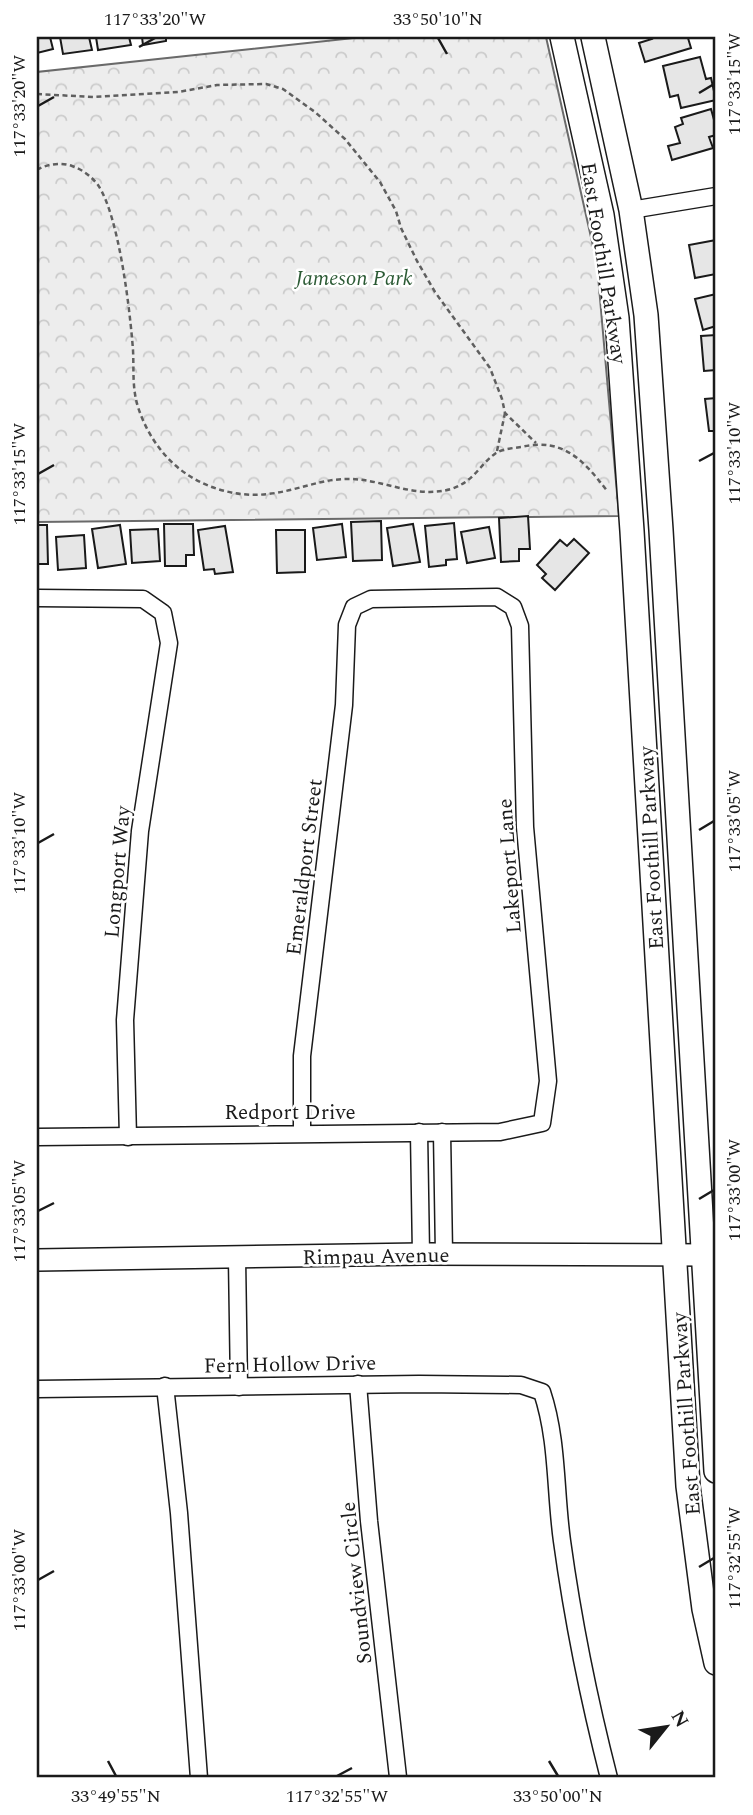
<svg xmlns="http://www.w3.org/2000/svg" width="753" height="1815" viewBox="0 0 753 1815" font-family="Spectral,serif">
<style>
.park{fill:url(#park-crowns);stroke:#6a6a6a;stroke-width:2}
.building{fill:#e6e6e6;stroke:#1a1a1a;stroke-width:2}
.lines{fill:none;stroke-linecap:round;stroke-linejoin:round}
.street-casing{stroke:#1a1a1a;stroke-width:19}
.secondary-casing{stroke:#1a1a1a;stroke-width:24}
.primary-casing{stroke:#1a1a1a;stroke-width:26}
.path{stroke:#5f5f5f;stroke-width:2.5;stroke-dasharray:5 3.5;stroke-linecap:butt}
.street{stroke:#fff;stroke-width:16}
.secondary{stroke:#fff;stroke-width:21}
.primary{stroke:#fff;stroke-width:23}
.ticks{fill:none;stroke:#1a1a1a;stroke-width:2.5}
.labels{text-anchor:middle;stroke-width:5;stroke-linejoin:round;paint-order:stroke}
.street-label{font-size:21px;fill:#1a1a1a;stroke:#fff}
.park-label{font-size:21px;font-style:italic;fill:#2b5a34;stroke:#fff}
.neatline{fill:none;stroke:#1a1a1a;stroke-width:2.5}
.ticks-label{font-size:18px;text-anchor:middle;fill:#1a1a1a}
</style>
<defs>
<pattern id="park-crowns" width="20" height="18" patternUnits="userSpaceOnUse" patternTransform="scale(1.75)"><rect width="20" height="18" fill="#ededed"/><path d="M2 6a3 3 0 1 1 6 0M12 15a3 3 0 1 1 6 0" fill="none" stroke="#cbcbcb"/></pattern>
</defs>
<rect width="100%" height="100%" fill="#fff"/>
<polygon class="park" points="363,37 546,37 597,264 619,516 37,522 37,72"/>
<g class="building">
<polygon points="37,37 50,37 53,49 37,53"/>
<polygon points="60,37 89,37 92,50 63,54"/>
<polygon points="96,37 129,37 131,45 98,50"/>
<polygon points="142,37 166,37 166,41 143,45"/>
<polygon points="651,37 690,37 688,38 691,48 645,62 639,43 652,39"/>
<polygon points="700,57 706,79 711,78 716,100 681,108 678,95 670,97 663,66"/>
<polygon points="711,109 716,127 716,135 709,137 713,148 672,160 668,146 680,143 675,127 683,124 681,118"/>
<polygon points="716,240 716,274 695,278 689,245"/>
<polygon points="716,294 716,326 703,330 695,299"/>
<polygon points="716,335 716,370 704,371 701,336"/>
<polygon points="716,398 716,431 709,431 705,399"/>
<polygon points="528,516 530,549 519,549 519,561 501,562 499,518"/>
<polygon points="381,521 382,560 353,561 351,522"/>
<polygon points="454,523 457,559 446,560 446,565 429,567 425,526"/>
<polygon points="164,524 193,524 194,555 186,555 186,566 165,566"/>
<polygon points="342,524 346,557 317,560 313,528"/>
<polygon points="413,524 420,562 393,566 387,528"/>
<polygon points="37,525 47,525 48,564 37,564"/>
<polygon points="120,525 126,564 98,568 92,529"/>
<polygon points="225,526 233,572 215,574 214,569 204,570 198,530"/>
<polygon points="489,527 495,558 467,563 461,532"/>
<polygon points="158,529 160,561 132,563 130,530"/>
<polygon points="276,530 305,530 305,572 277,573"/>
<polygon points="84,535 86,568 58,570 56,537"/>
<polygon points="574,539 589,553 555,590 542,578 546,574 537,565 560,540 567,546"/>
</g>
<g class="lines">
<defs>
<g id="street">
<polyline points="631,210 716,196"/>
<polyline points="37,598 143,599 163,613 169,643 140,831 125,1020 128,1137"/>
<polyline points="419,1132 421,1254"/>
<polyline points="442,1132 444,1254"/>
<polyline points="37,1137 500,1132 542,1123 548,1081 525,827 520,626 513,607 497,597 371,599 354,607 347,625 344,705 302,1056 302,1134"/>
<polyline points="237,1258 239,1387"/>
<polyline points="358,1384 369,1521 398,1777"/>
<polyline points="165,1386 179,1513 199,1778"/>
<path d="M 37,1389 L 419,1384 L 521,1385 L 542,1392 C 558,1440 555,1491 562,1541 C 573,1621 589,1700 609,1778"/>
</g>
<polyline id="secondary" points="37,1260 421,1254 716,1255"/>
<g id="primary">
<polyline points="562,37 602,215 617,318 632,531 688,1486 704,1609 716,1663"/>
<polyline points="593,37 631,210 646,315 661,530 716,1471"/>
</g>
</defs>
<use href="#street" class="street-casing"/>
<use href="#secondary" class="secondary-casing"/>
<use href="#primary" class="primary-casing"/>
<g class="path">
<polyline points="37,94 93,97 178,92 217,85 266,84 283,89 315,112 345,139 380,182 396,211 401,228 417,261 435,292 490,368 502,399 505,413 536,443"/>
<path d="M 37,170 C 47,164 61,162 72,166 C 83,170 91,176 98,185 C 119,216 130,310 133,350 C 134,370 132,388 138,407 C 145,429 158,450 175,465 C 199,487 236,498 268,494 C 297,491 322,478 351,479 C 385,480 416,499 451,489 C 475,481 479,465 496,453 C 502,449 514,448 521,447 C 564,437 584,461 608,492"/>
<polyline points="497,451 505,413"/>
</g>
<use href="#street" class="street"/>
<use href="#secondary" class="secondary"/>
<use href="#primary" class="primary"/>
</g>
<path class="ticks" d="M 438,38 L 447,54M 139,47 L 155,38M 699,93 L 714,84M 38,106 L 54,97M 699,461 L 714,453M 38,474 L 54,465M 699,830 L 714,821M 38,843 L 54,834M 699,1199 L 714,1190M 38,1211 L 54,1203M 699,1567 L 714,1558M 38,1580 L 54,1571M 108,1761 L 116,1776M 549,1761 L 558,1776M 337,1776 L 352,1768"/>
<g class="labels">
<g class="street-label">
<text transform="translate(604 263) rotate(81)" y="7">East Foothill Parkway</text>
<text transform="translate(651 848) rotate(-93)" y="7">East Foothill Parkway</text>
<text transform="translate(509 866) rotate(-94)" y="7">Lakeport Lane</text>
<text transform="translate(304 867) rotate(-83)" y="7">Emeraldport Street</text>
<text transform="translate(117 872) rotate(-85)" y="7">Longport Way</text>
<text x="290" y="1119">Redport Drive</text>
<text transform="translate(376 1256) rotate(-1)" y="7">Rimpau Avenue</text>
<text transform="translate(290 1364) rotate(-1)" y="7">Fern Hollow Drive</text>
<text transform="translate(686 1414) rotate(-94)" y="7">East Foothill Parkway</text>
<text transform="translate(356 1583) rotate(-96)" y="7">Soundview Circle</text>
</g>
<g class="park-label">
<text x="354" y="285">Jameson Park</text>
</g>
</g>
<rect width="753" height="1815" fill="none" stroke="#ffffff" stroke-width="77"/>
<g transform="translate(666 1727) rotate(60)" stroke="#ffffff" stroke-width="5" paint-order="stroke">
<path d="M0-5L12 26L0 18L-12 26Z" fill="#1a1a1a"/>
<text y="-10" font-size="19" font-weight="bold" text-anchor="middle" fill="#1a1a1a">N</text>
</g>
<rect x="38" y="38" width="676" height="1738" class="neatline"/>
<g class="ticks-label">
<text x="155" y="25">117°33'20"W</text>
<text x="438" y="25">33°50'10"N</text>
<text transform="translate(734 84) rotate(-90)" y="6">117°33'15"W</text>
<text transform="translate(19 106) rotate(-90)" y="6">117°33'20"W</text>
<text transform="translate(734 453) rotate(-90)" y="6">117°33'10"W</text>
<text transform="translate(19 474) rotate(-90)" y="6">117°33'15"W</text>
<text transform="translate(734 821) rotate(-90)" y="6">117°33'05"W</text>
<text transform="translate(19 843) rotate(-90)" y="6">117°33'10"W</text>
<text transform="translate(734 1190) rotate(-90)" y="6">117°33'00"W</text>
<text transform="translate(19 1211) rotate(-90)" y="6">117°33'05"W</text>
<text transform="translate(734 1558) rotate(-90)" y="6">117°32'55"W</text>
<text transform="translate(19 1580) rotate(-90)" y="6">117°33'00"W</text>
<text x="116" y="1802">33°49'55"N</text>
<text x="337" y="1802">117°32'55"W</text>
<text x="558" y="1802">33°50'00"N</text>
</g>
</svg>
